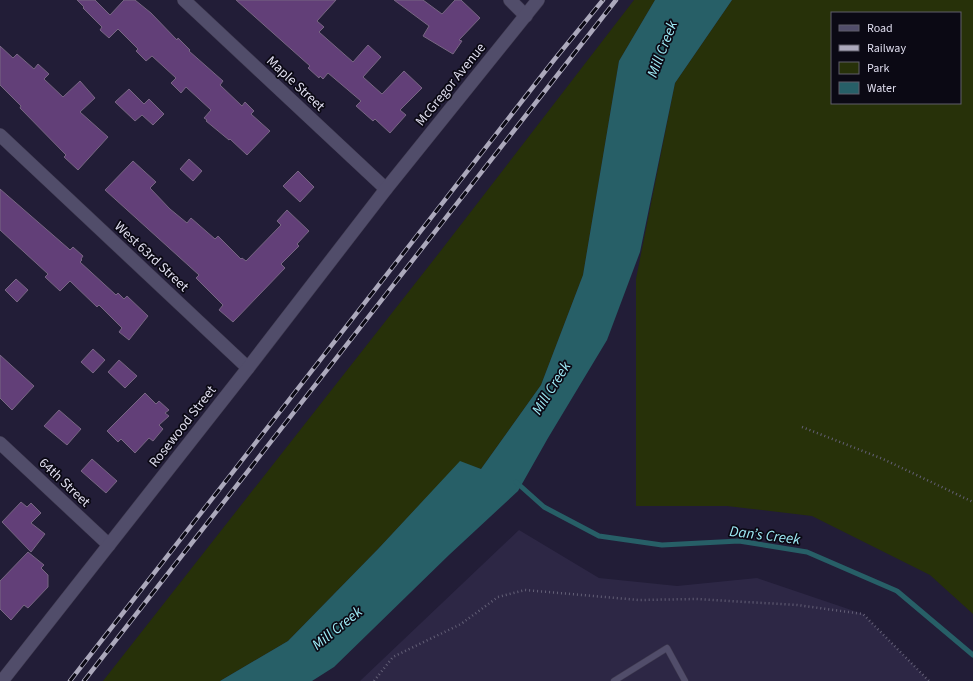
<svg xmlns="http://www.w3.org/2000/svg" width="973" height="681" viewBox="0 0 973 681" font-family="'Source Sans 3',sans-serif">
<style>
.built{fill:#2d2745}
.green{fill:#273109;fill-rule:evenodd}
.water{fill:#275f67}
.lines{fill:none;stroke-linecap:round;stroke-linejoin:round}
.stream{stroke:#275f67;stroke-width:5}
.building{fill:#623f78;stroke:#776682}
.lane-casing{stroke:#3f3a4f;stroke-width:7}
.street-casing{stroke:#3f3a4f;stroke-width:14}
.path{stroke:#646077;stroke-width:2.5;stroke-dasharray:1 3;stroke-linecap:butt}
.lane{stroke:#514d6a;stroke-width:6}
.street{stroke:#514d6a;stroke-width:13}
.rail-casing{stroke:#aca9bc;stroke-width:4.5}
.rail{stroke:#0b0914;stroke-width:3;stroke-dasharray:9;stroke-linecap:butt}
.labels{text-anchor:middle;stroke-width:3.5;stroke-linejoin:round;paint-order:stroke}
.street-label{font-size:14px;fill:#dfddee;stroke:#0b0914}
.water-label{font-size:15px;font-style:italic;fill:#9fecf7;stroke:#0b0914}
</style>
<rect width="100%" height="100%" fill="#221d37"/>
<polygon class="built" points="519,530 599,578 677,586 757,578 863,614 929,681 360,681"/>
<g class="green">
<polygon points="634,0 655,0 619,61 583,275 541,385 481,469 460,462 379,548 288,641 220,681 103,681 439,253"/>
<path d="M 732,0 L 973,0 L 973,614 L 930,575 L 812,516 L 727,506 L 636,506 L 636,279 L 675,83 ZM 832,13 L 960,13 L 960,103 L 832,103 Z"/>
</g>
<polygon class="water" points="655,0 732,0 675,83 640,252 607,340 548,438 518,491 449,555 334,667 312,681 220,681 288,641 379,548 460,461 481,469 541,385 583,275 619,61"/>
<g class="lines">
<polyline class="stream" points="516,482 544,507 599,536 662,545 739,541 807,552 897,591 973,655"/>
</g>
<g class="building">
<polygon points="77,0 95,0 110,15 124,0 135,0 151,13 177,40 178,38 190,50 189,51 223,81 220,85 242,106 245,102 254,111 251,114 270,131 247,155 230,139 229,140 206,121 207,120 204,118 211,110 186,87 181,93 171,83 176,78 152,56 146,61 136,51 138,49 118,29 109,38 100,30 102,27 83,8 84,7"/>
<polygon points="236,0 336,0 317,21 324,27 319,32 353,62 368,45 381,57 363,77 382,94 404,71 422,88 400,110 406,115 390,133 375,119 373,121 356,106 361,101 328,73 323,79 320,76 319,78 308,68 310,66"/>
<polygon points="394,0 423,0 442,14 455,0 461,0 480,18 459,40 462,41 453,54 423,36 429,26"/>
<polygon points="0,46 13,58 17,54 34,69 38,64 49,74 44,79 63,97 80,81 95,98 80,112 108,137 78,170 64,157 66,155 20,108 21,106 0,85"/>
<polygon points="129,89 144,104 149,99 164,114 153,125 142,115 135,121 115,102"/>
<polygon points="189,159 202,171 193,181 180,169"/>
<polygon points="133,161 156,182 150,188 170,209 187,223 191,218 215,239 218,236 241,259 242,258 246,261 281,225 277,221 287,210 309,231 297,244 299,246 281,264 285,268 233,322 219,310 223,305 196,278 199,275 105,190"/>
<polygon points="298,171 314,187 300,202 283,186"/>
<polygon points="0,189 69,249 70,250 73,247 83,256 81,259 82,260 80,262 116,295 118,293 124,299 127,296 148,316 129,340 119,332 122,328 99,305 97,307 70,281 60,291 45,277 48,274 0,230"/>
<polygon points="16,279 28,290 17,302 5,290"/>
<polygon points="93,349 105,360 93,373 81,362"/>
<polygon points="0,355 34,386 12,410 0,398"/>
<polygon points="119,360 137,376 125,388 108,372"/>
<polygon points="145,393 156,404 159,401 169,410 165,413 169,416 159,425 163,429 153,441 149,438 135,453 121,439 118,442 107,431"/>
<polygon points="59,410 81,429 67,445 44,426"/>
<polygon points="92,459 117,481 106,493 81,471"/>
<polygon points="21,502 27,507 31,503 41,513 31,523 45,534 31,552 2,522"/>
<polygon points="28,552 44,565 41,568 48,575 48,587 28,608 24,605 11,620 0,609 0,581"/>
</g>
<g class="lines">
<defs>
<polyline id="lane" points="614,681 667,648 685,681"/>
<g id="street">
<polyline points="184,0 386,189"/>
<polyline points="510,0 526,16"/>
<polyline points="0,135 248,368"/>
<polyline points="0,443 109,545"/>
<polyline points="2,681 248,368 386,189 538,0"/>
</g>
</defs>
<use href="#lane" class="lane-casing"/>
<use href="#street" class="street-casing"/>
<g class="path">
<polyline points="802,427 883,459 973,502"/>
<polyline points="374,681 393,657 461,624 498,597 525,590 639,600 696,599 797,605 863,614 929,681"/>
</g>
<use href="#lane" class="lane"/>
<use href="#street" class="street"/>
<defs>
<g id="rail">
<polyline points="70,681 554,60 603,0"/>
<polyline points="84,681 616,0"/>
</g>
</defs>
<use href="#rail" class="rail-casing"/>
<use href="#rail" class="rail"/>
</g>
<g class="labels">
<g class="street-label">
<text transform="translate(296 83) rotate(43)" y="5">Maple Street</text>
<text transform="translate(450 84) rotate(-51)" y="5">McGregor Avenue</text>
<text transform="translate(152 256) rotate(43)" y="5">West 63rd Street</text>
<text transform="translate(182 426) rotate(-52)" y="5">Rosewood Street</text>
<text transform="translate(65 482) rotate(43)" y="5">64th Street</text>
</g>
<g class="water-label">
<text transform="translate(662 49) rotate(-69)" y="5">Mill Creek</text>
<text transform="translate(551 388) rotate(-58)" y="5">Mill Creek</text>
<text transform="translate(765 535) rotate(7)" y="5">Dan’s Creek</text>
<text transform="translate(337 628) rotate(-39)" y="5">Mill Creek</text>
</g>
</g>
<rect x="831" y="12" width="130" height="92" fill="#0b0914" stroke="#605e6b"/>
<rect x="839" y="25" width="20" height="6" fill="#514d6a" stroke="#605e6b"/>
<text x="867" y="32" font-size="12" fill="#dfddee">Road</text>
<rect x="839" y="45" width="20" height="6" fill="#aca9bc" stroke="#605e6b"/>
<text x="867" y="52" font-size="12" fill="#dfddee">Railway</text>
<rect x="839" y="62" width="20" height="12" fill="#273109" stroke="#605e6b"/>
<text x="867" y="72" font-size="12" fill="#dfddee">Park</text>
<rect x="839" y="82" width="20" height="12" fill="#275f67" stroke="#605e6b"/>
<text x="867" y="92" font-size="12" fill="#dfddee">Water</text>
</svg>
